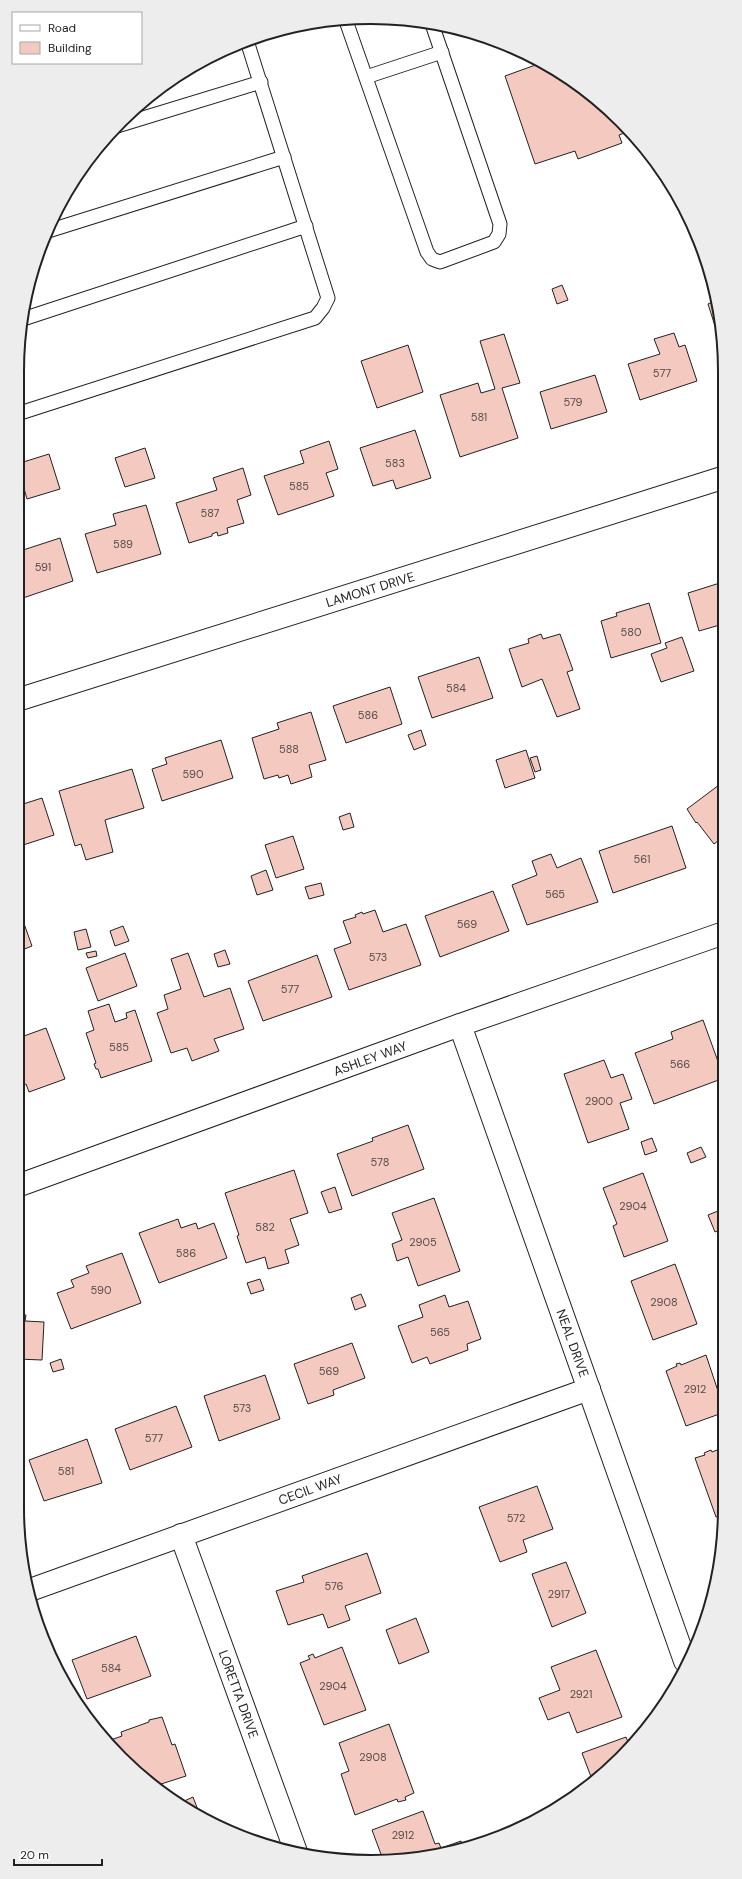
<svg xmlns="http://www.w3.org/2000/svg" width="742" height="1879" viewBox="0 0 742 1879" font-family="'DM Sans',sans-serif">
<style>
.building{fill:#f3c9c0;stroke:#222}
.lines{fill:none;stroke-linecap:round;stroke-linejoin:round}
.lane-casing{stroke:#222;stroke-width:15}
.street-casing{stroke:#222;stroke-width:24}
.lane{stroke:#fff;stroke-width:13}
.street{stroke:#fff;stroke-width:22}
.labels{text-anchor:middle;stroke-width:3;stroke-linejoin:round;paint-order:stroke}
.number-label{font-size:11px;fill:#564c4a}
.street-label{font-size:13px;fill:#222;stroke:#fff}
.rim{fill:none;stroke:#222;stroke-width:2}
</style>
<rect width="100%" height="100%" fill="#fff"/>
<g class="building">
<polygon points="541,63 567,77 630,131 619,135 622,143 578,159 575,151 535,164 505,76"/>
<polygon points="562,285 568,300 557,304 552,289"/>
<polygon points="716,301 722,325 722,348 708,304"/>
<polygon points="674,333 679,347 685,345 697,381 640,400 628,364 660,354 654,339"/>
<polygon points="504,334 520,383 502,388 518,438 460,457 440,395 478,383 481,393 495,389 480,341"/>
<polygon points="408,345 423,392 377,408 361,361"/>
<polygon points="595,375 607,412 551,429 540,392"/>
<polygon points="415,430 431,478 396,489 393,480 373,486 360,448"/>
<polygon points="329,441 338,469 326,473 334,496 278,515 264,476 304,463 300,451"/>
<polygon points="145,448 155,478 125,487 115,458"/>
<polygon points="49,454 60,489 27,499 17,464"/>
<polygon points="243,468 251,495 237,500 244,523 227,528 228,533 218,536 217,532 212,534 212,536 189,543 176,503 217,490 213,478"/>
<polygon points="146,505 161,554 97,573 85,534 116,525 113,514"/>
<polygon points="60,538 73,581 17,600 17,552"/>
<polygon points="723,582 723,624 699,631 688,593"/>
<polygon points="649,603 661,643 611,658 601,621 617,616 616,613"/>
<polygon points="541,634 543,639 560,634 573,670 567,672 580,709 557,717 542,679 522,687 509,649 529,643 528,639"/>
<polygon points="682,637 694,671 661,682 651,654 667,648 665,643"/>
<polygon points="479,657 493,698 432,718 418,677"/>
<polygon points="390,687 402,724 346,743 333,706"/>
<polygon points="311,712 326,760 309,765 312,777 291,784 288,775 279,778 278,775 264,779 252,738 279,729 277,723"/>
<polygon points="421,730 426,745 414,750 408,735"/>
<polygon points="221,740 233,778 162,801 152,769 167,764 165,758"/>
<polygon points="526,750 535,778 505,788 496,760"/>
<polygon points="537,756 541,770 535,772 530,758"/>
<polygon points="132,769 144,808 105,820 113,852 86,860 81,844 75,846 59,791"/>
<polygon points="723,782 723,837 714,844 697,822 696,823 687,809"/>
<polygon points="42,798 54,835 17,847 17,806"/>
<polygon points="350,813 354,827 343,830 339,817"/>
<polygon points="672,826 686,868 613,893 599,851"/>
<polygon points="293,836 304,869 276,878 265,845"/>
<polygon points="551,854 557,868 581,858 598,902 527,925 512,885 537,875 532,861"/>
<polygon points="266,870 273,890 257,895 251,876"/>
<polygon points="321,883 324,895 309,899 305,887"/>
<polygon points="493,891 509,931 440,957 425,916"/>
<polygon points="375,910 383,932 406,924 421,965 349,990 334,949 351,943 343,921 356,917 355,915 362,912 363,914"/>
<polygon points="22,918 32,946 17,952 17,920"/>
<polygon points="123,926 129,941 115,946 110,931"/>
<polygon points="86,929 91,947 78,950 74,932"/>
<polygon points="225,950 230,964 218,967 214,954"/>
<polygon points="96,951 97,956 88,958 86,953"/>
<polygon points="125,953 137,986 98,1001 86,968"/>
<polygon points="188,953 204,997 230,988 244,1029 214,1039 219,1051 192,1061 187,1048 171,1053 157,1013 168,1009 164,995 181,989 171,959"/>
<polygon points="317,955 332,997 263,1021 248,981"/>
<polygon points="109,1004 115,1022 127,1018 126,1013 135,1010 152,1061 101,1078 98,1069 96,1069 94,1064 96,1063 86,1033 94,1030 88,1011"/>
<polygon points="703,1020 724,1078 654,1104 635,1053 673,1039 671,1032"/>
<polygon points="20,1024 24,1036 46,1028 65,1079 29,1092 26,1084 17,1087 17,1025"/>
<polygon points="604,1060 611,1078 623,1074 632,1099 620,1103 629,1129 588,1143 564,1074"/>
<polygon points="408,1125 424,1169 352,1196 337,1154 373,1141 372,1138"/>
<polygon points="652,1138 657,1151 645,1155 641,1142"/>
<polygon points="701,1147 706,1157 691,1163 687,1153"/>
<polygon points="294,1170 308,1213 290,1219 299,1245 285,1250 289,1263 268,1269 265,1257 246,1263 237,1236 239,1235 225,1193"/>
<polygon points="643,1173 668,1241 624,1257 613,1226 617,1224 603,1188"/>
<polygon points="335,1187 342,1209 329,1213 321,1192"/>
<polygon points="434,1198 460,1271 418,1286 408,1257 397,1261 392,1244 402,1240 392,1213"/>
<polygon points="723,1209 724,1228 715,1232 708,1215"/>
<polygon points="178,1219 181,1228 196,1223 198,1229 214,1223 227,1258 159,1283 139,1233"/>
<polygon points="122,1253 141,1303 71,1329 57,1293 74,1287 71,1280 89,1273 86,1266"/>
<polygon points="675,1264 697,1324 653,1340 631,1281"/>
<polygon points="260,1279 264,1290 251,1294 247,1283"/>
<polygon points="361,1294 366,1306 355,1310 351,1298"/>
<polygon points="445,1295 449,1307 468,1301 481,1339 467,1344 468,1350 430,1364 427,1357 412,1363 398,1326 423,1317 419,1305"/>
<polygon points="17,1315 26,1315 25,1321 44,1322 42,1360 17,1359"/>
<polygon points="352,1343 365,1378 333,1390 334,1395 308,1404 294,1364"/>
<polygon points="706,1355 725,1412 686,1426 666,1371 677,1366 676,1364 680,1363 681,1365"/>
<polygon points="61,1359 64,1369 53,1372 50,1363"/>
<polygon points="265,1375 280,1419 219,1441 204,1396"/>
<polygon points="176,1406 192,1447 130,1470 115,1429"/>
<polygon points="87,1439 102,1483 44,1501 29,1460"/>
<polygon points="725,1447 725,1508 724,1514 716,1517 695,1458 705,1455 704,1453 711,1450 712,1452"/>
<polygon points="537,1486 553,1529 523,1540 527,1552 500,1562 479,1507"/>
<polygon points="367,1553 381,1593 345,1606 350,1620 328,1628 323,1614 288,1625 276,1591 304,1582 302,1576"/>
<polygon points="566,1562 586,1613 552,1627 532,1574"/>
<polygon points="416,1618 429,1652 399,1664 386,1630"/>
<polygon points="136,1636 151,1676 87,1699 72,1660"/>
<polygon points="342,1647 366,1710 324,1725 300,1663 310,1659 308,1656 313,1654 315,1658"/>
<polygon points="596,1650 622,1717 577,1733 569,1712 548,1720 539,1698 560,1690 551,1667"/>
<polygon points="162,1717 172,1745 175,1744 186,1776 158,1785 105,1742 122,1736 121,1732 149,1722 149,1720"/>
<polygon points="389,1724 414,1793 405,1797 406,1800 398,1802 397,1799 355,1815 341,1774 349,1771 339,1743"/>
<polygon points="626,1737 630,1747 605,1774 593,1782 582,1753"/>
<polygon points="193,1797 201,1818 194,1815 180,1803"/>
<polygon points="423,1811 435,1844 439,1843 441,1848 461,1841 463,1847 440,1855 382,1857 372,1830"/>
</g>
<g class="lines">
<defs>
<g id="lane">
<polyline points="345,18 427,252 432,259 440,262 494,242 499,234 500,224 432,24"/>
<polyline points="366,77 442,52"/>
<polyline points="117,126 261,82"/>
<polyline points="48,231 284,157"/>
<polyline points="26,318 306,226"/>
<polyline points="17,414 315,318 323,308 328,298 247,41"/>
</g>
<g id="street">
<polyline points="17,700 722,478"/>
<polyline points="460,1025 685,1661"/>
<polyline points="17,1186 460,1025 724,933"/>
<polyline points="181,1535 296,1852"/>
<polyline points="30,1590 589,1389"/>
</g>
</defs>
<use href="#lane" class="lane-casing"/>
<use href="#street" class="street-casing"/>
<use href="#lane" class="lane"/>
<use href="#street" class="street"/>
</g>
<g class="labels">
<g class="number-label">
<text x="662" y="377">577</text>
<text x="573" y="406">579</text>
<text x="479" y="421">581</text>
<text x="395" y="467">583</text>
<text x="299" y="490">585</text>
<text x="210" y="517">587</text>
<text x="123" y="548">589</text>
<text x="43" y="571">591</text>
<text x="631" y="636">580</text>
<text x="456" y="692">584</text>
<text x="368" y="719">586</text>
<text x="289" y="753">588</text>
<text x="193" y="778">590</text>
<text x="642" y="863">561</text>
<text x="555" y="898">565</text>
<text x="467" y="928">569</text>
<text x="378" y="961">573</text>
<text x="290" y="993">577</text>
<text x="119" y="1051">585</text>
<text x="680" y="1068">566</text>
<text x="599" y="1105">2900</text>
<text x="380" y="1166">578</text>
<text x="633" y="1210">2904</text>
<text x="265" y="1231">582</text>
<text x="423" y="1246">2905</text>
<text x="186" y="1257">586</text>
<text x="101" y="1294">590</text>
<text x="664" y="1306">2908</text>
<text x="440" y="1336">565</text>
<text x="329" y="1375">569</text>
<text x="695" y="1393">2912</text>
<text x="242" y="1412">573</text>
<text x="154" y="1442">577</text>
<text x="66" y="1475">581</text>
<text x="516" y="1522">572</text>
<text x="334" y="1590">576</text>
<text x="559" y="1598">2917</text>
<text x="111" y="1672">584</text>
<text x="333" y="1690">2904</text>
<text x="581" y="1698">2921</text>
<text x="373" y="1761">2908</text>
<text x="403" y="1839">2912</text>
</g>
<g class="street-label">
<text transform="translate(370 589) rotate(-17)" y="5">LAMONT DRIVE</text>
<text transform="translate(370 1058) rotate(-20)" y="5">ASHLEY WAY</text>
<text transform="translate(573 1343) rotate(70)" y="5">NEAL DRIVE</text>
<text transform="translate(310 1489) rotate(-20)" y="5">CECIL WAY</text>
<text transform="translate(239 1694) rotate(70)" y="5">LORETTA DRIVE</text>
</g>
</g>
<path d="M0 0H742V1879H0ZM371 24H371A347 347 0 0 1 718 371V1508A347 347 0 0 1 371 1855H371A347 347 0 0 1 24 1508V371A347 347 0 0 1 371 24Z" fill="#ededed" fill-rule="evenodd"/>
<path class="rim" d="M371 24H371A347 347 0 0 1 718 371V1508A347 347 0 0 1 371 1855H371A347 347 0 0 1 24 1508V371A347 347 0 0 1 371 24Z"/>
<rect x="12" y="12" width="130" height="52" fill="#ffffff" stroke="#a7a7a7"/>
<rect x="20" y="25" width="20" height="6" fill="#ffffff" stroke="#a7a7a7"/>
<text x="48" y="32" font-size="12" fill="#222222">Road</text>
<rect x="20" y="42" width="20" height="12" fill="#f3c9c0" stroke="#a7a7a7"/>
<text x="48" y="52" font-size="12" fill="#222222">Building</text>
<path d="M14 1859v6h88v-6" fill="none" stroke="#222222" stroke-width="2"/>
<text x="20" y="1859" font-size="12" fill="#222222" stroke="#ffffff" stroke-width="3" paint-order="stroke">20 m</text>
</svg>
